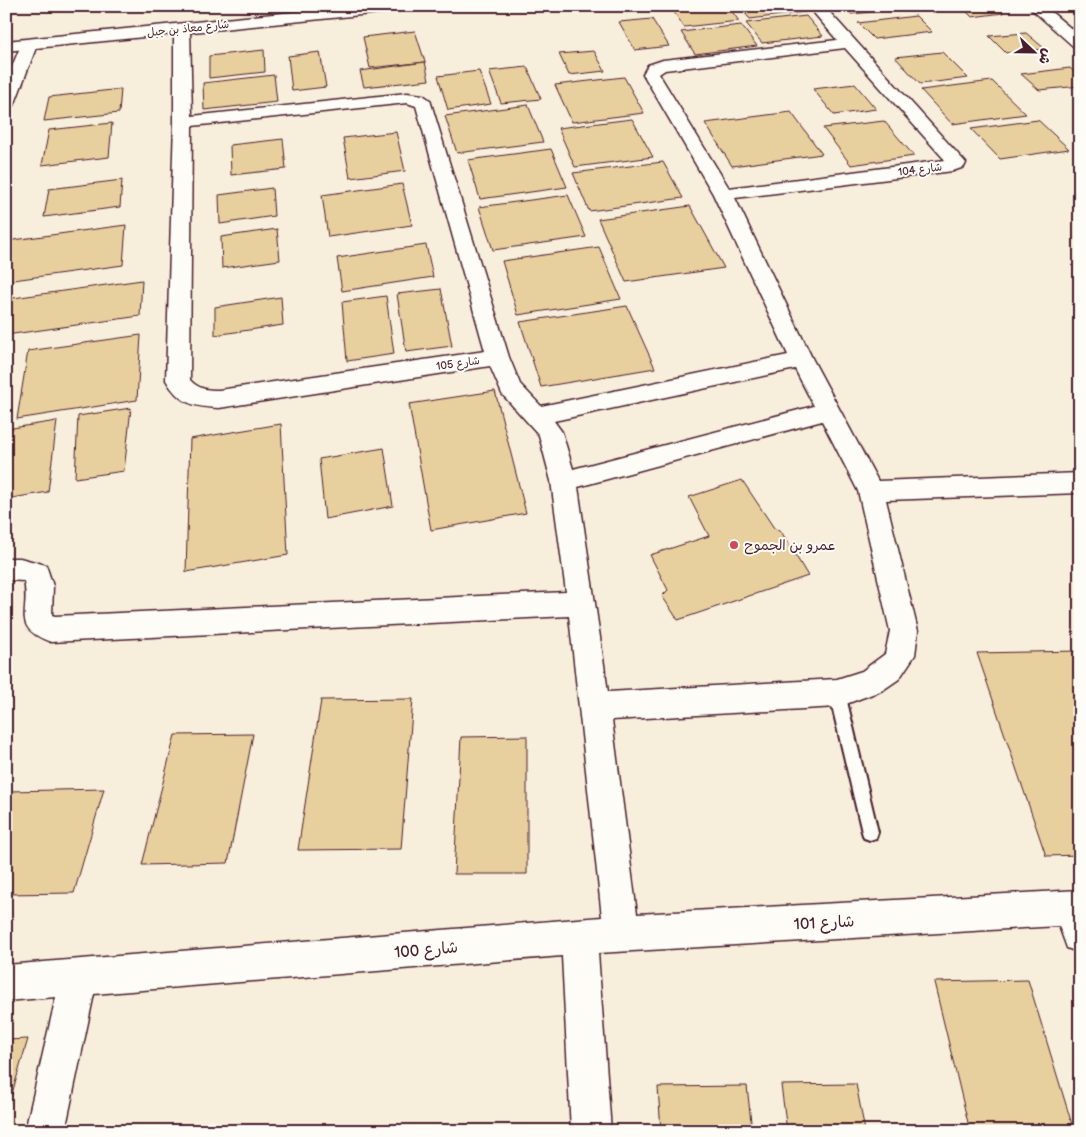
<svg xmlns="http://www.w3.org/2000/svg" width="1086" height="1137" viewBox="0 0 1086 1137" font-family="'Balsamiq Sans','Playpen Sans Arabic',sans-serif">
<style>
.building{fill:#e8cf9e;stroke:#4a1f2b}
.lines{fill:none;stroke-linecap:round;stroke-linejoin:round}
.lane-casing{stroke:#4a1f2b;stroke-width:4}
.street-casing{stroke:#4a1f2b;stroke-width:3}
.secondary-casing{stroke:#4a1f2b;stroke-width:3}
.lane{fill:#fdfcf7;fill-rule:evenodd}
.street{fill:#fdfcf7;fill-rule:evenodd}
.secondary{fill:#fdfcf7;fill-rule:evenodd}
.poi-dot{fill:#d1495b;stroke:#fdfcf7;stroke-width:2}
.labels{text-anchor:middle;stroke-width:4;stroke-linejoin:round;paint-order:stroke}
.far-street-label{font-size:11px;fill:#4a1f2b;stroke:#fdfcf7}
.poi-label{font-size:14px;fill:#4a1f2b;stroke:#fdfcf7;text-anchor:start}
.near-street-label{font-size:16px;fill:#4a1f2b;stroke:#fdfcf7}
</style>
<rect width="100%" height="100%" fill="#f7eedc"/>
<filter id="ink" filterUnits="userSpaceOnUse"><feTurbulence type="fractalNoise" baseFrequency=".02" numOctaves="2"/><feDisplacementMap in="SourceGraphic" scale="10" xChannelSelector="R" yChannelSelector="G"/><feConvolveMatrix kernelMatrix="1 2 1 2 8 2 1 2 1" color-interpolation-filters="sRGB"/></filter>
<g filter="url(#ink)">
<g class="building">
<polygon points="670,6 728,6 739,21 684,27"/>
<polygon points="739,6 801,6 806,12 750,19"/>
<polygon points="844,6 878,6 883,11 851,14"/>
<polygon points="961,6 995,6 1003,13 972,17"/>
<polygon points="806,16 823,36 762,43 746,23"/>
<polygon points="916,16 932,32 874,39 858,23"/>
<polygon points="652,19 669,46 635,50 619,22"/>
<polygon points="741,25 757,46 695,54 681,32"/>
<polygon points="415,31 425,62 370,68 363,37"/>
<polygon points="1026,33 1045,49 1006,53 989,36"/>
<polygon points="264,50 265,72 209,78 209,56"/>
<polygon points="594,51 605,71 569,75 559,54"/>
<polygon points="320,52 326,87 292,91 288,56"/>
<polygon points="942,52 968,78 920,84 895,57"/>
<polygon points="425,62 429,80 364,87 360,71"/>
<polygon points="527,67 541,99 501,103 489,71"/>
<polygon points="1070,68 1080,77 1080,86 1039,90 1021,74"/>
<polygon points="479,71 491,104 448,110 438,76"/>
<polygon points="274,75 277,102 204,110 203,83"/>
<polygon points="624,77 644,113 572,122 555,85"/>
<polygon points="992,81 1026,114 952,124 921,90"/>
<polygon points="855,84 876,109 834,115 813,89"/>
<polygon points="121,89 119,113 44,121 49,97"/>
<polygon points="528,105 543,142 457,153 445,116"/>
<polygon points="791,112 822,154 732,166 705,123"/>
<polygon points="632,119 653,157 575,167 558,128"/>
<polygon points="1038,120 1069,149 1000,159 971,129"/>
<polygon points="884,121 914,156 851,165 823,128"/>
<polygon points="112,123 109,157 42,165 49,130"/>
<polygon points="396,132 405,171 350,178 343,138"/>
<polygon points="283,139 286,169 231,175 230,145"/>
<polygon points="551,149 567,187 480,199 468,160"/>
<polygon points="663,162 683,198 589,211 573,173"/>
<polygon points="122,180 120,207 44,217 49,189"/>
<polygon points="402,184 412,225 328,237 322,195"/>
<polygon points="272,188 274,216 220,224 219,195"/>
<polygon points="568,195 586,237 493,250 479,207"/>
<polygon points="690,206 724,268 626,282 598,219"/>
<polygon points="126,225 123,265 6,281 6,241"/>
<polygon points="277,229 280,260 222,268 221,237"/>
<polygon points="426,245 433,277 342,291 337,258"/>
<polygon points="599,247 621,299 518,315 502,261"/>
<polygon points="142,280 140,316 6,335 6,299"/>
<polygon points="441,289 452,346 406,352 397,294"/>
<polygon points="386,296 394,354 347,361 342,302"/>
<polygon points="281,297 283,325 215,335 215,307"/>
<polygon points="627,306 655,368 541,387 520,322"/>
<polygon points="141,335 137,400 17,419 28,351"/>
<polygon points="495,391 526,513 431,530 409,404"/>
<polygon points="131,408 124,471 75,478 78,416"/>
<polygon points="57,421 48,492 6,499 6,429"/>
<polygon points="281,424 288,555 186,572 190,439"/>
<polygon points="384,448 393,506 325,519 319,459"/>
<polygon points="742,480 774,528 782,533 808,576 678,620 662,596 668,590 650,555 709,536 689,497"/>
<polygon points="1080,651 1080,855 1046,856 977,653"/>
<polygon points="413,699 401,849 298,850 321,700"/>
<polygon points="253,734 228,863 142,865 175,735"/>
<polygon points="527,736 527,874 454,874 461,737"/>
<polygon points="104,789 74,893 6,894 6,799 9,791"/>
<polygon points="1028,980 1074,1131 970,1131 934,982"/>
<polygon points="28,1039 6,1114 6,1040"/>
<polygon points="856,1084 865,1131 787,1131 781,1085"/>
<polygon points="747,1086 752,1131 661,1131 658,1087"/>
</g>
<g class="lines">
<defs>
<polygon id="lane" points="837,686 842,688 845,693 878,832 876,838 870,840 864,838 862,832 829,693 832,688"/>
<g id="street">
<path d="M 808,6 L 824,6 L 966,163 L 964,167 L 953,171 L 735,198 L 813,360 L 878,481 L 1080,473 L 1080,493 L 886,500 L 918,631 L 915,655 L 899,679 L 883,690 L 846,704 L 837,707 L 612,720 L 637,914 L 1080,890 L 1080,953 L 1067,948 L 1059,926 L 598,953 L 611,1131 L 571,1131 L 562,956 L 94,994 L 65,1131 L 25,1131 L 56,997 L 6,1001 L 6,965 L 602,917 L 569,616 L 51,642 C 10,627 31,613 24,581 L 6,580 L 6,558 L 20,558 L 46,565 L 53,586 L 52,615 L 55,616 L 566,592 L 551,481 L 539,435 L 502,394 L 490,366 L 219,408 C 193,407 179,403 166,380 L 174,122 L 174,29 L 176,26 L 188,26 L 190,29 L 192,116 L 407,93 L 423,95 L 430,100 L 509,357 L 520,384 L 541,406 L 788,355 L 713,194 L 643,74 L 648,65 L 663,60 L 837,40 ZM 845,48 L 945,160 L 729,188 L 659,74 L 665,70 ZM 407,103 L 416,106 L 485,351 L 219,390 C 207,390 198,389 190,380 L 192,126 ZM 795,369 L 814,406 L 573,469 L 562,432 L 554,421 ZM 822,421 L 858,491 L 890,631 L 885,654 L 862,671 L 837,679 L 608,692 L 578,487 Z"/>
<polygon points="1028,6 1044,6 1080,36 1080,49 1074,47"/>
<polygon points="29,40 37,45 15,103 12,107 6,108 6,81 21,45"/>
</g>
<polygon id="secondary" points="353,6 407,6 400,11 6,51 6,41"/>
</defs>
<use href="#lane" class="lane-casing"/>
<use href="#street" class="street-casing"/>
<use href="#secondary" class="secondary-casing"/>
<use href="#lane" class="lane"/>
<use href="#street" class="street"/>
<use href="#secondary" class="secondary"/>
</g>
</g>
<circle class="poi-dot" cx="734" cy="545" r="5"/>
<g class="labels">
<g class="far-street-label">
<text transform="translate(188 28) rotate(-6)" y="4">شارع معاذ بن جبل</text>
<text transform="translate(920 169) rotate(-7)" y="4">شارع 104</text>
<text transform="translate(458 363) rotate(-8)" y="4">شارع 105</text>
</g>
<g class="poi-label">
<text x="744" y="550">عمرو بن الجموح</text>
</g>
<g class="near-street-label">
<text transform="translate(824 922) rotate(-3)" y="6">شارع 101</text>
<text transform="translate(426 949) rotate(-5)" y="6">شارع 100</text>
</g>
</g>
<rect width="1086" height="1137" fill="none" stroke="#fdfcf7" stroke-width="25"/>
<rect x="12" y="12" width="1061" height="1112" fill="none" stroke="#4a1f2b" stroke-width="2" filter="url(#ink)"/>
<g transform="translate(1034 52) rotate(112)" stroke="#fdfcf7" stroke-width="4" paint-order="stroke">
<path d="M0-4L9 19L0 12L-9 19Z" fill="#4a1f2b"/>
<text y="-8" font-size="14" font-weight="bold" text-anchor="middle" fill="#4a1f2b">ش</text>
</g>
</svg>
